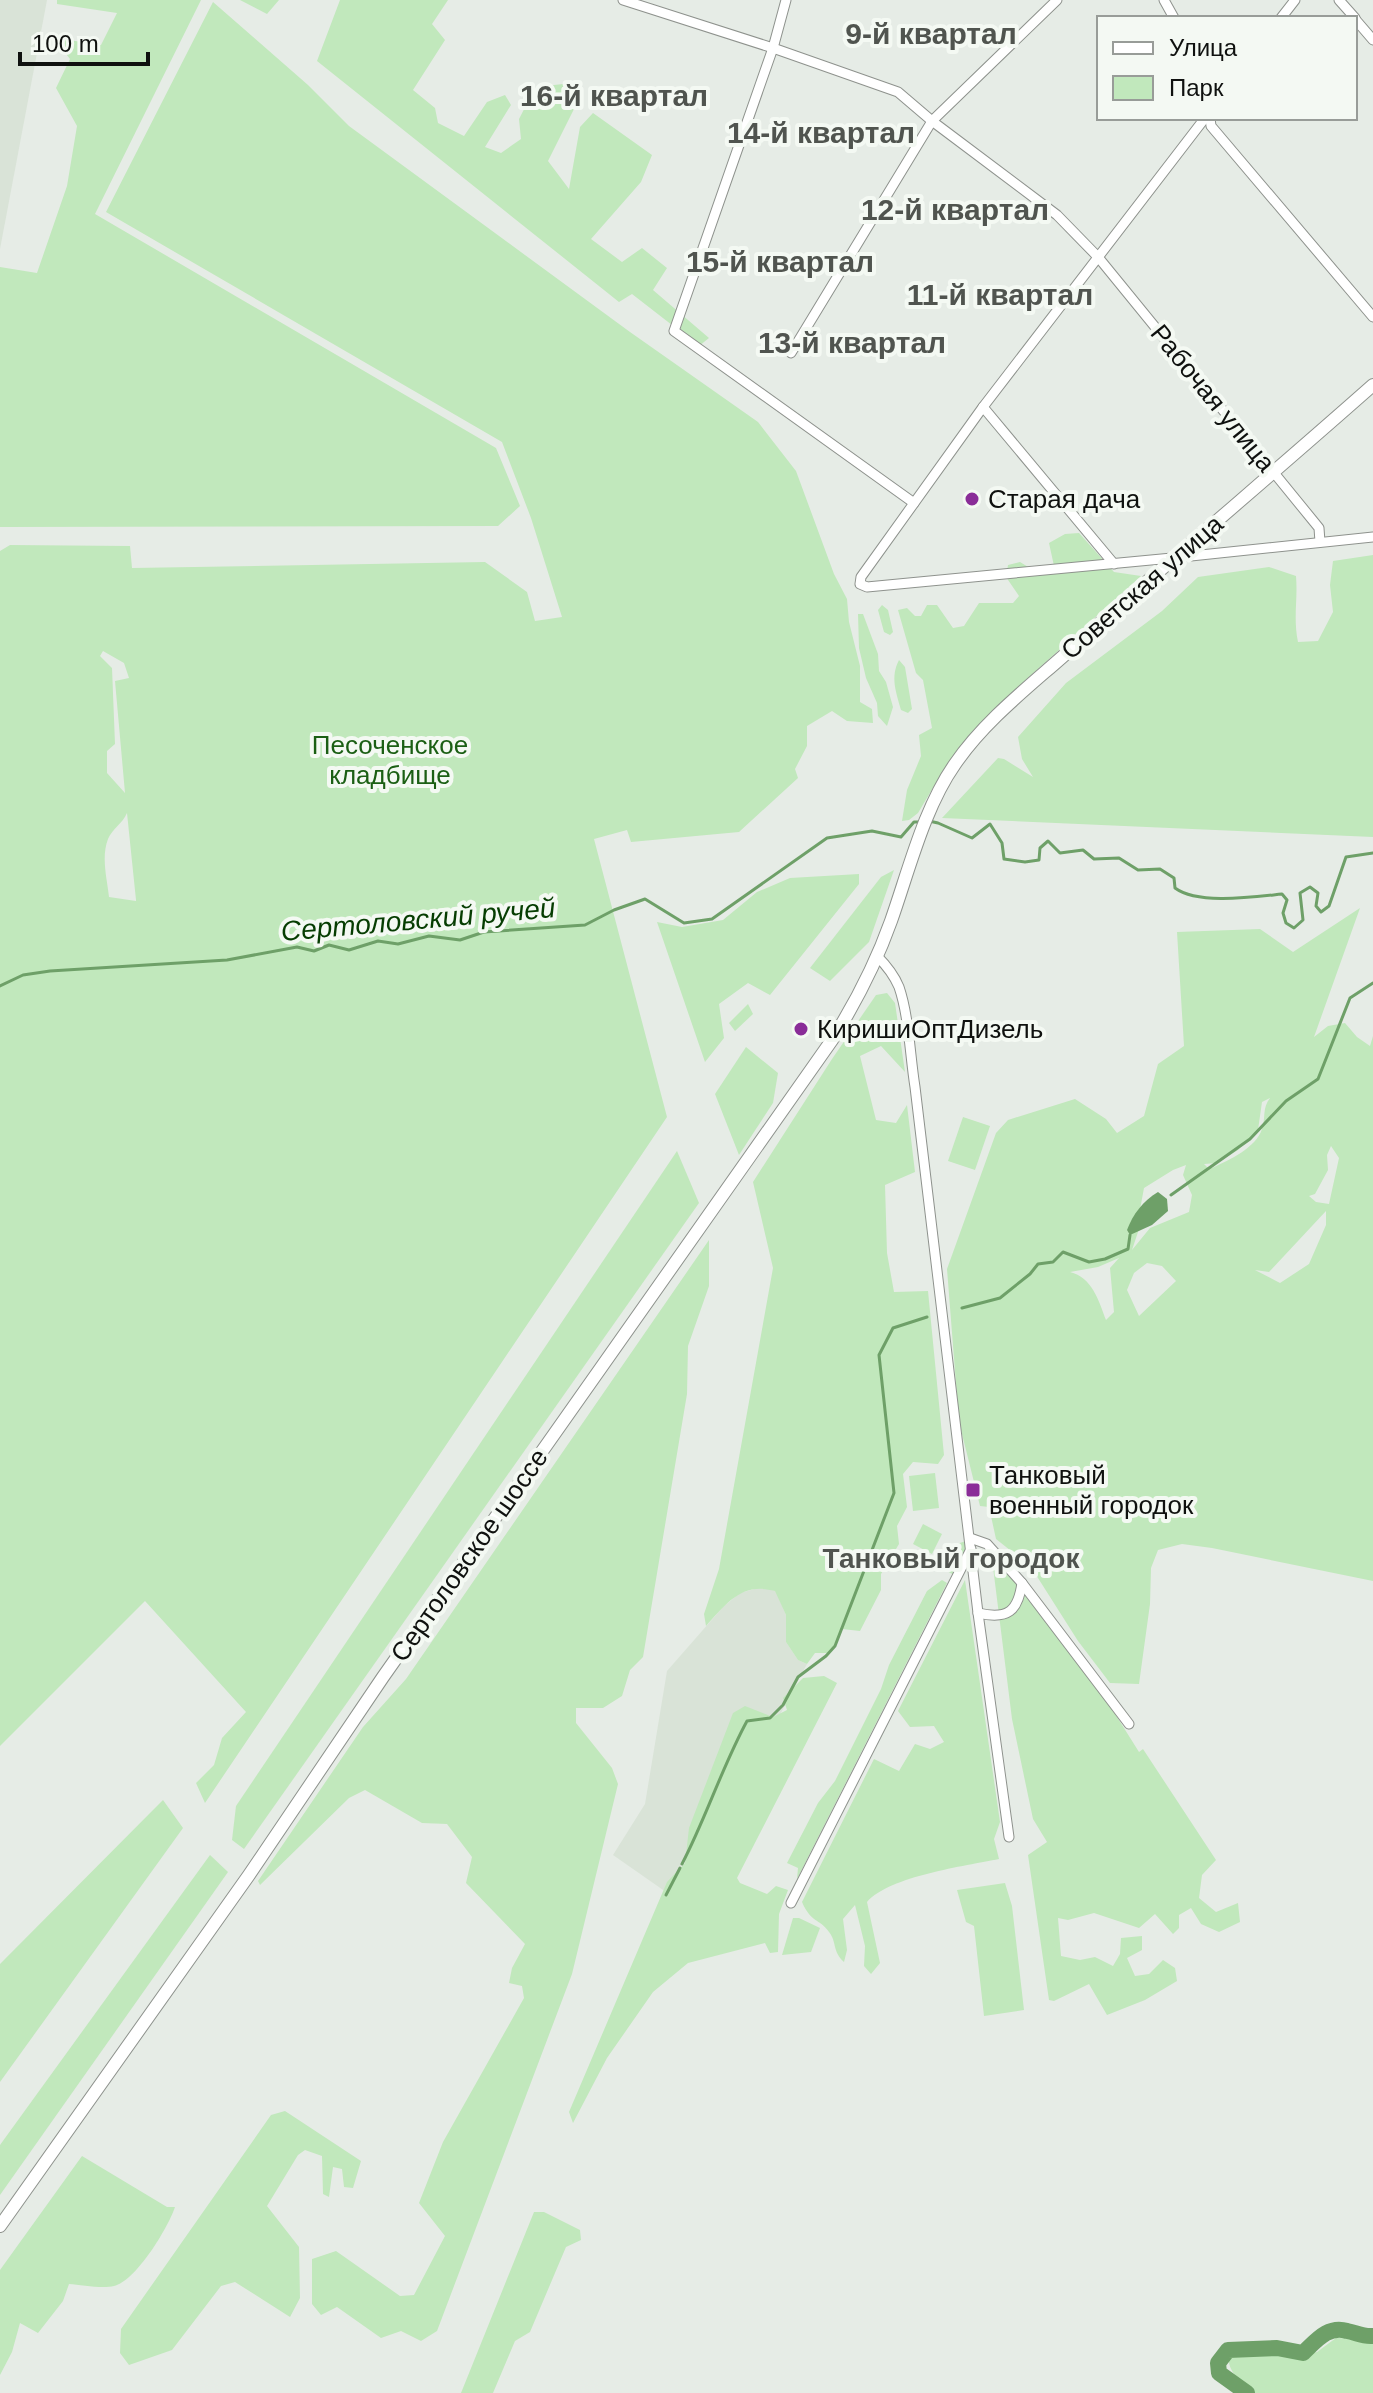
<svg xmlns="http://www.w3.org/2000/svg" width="1373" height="2393" viewBox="0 0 1373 2393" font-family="Helvetica,sans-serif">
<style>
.built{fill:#d9e3d7}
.green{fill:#c1e8bc;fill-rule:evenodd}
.water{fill:#6ea068}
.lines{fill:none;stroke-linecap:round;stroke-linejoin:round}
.stream{stroke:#6ea068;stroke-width:3}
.river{stroke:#6ea068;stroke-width:16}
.minor-casing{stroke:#8e928d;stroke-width:11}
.secondary-casing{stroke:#8e928d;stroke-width:14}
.minor{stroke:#fff;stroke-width:9}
.secondary{stroke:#fff;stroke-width:12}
.poi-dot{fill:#8a2d98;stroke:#f4f9f3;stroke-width:3}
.labels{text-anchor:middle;stroke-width:8;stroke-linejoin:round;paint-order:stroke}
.street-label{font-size:26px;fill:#0f110f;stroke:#f4f9f3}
.poi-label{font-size:26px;fill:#0f110f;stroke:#f4f9f3;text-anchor:start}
.park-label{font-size:26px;fill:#1b5f14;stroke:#f4f9f3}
.water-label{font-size:28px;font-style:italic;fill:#063d02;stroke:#f4f9f3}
.neighbourhood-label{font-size:28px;font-weight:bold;fill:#50544f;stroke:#f4f9f3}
.quarter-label{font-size:30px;font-weight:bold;fill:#50544f;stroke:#f4f9f3}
</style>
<rect width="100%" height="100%" fill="#e6ece6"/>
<g class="built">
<polygon points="0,0 47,0 0,249"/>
<polygon points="762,1587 776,1591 786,1615 786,1642 798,1660 807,1664 774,1726 687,1856 666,1892 613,1855 645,1804 667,1671 723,1607 740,1593"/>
</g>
<g class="green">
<polygon points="57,0 201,0 95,214 496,448 520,506 498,526 0,527 0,267 37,273 67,186 77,126 56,88 70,59 59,45 56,38 101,45 117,13 57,4"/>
<polygon points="240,0 279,0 267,14"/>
<polygon points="340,0 448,0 432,24 445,40 413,90 435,108 438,123 464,136 487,102 505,95 511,105 485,147 501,153 521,139 519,119 534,90 545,86 572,83 580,97 548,161 569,189 580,127 593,113 652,155 641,182 591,239 622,262 642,248 667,268 653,290 709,338 699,346 632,294 619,302 317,61"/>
<path d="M 213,2 L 308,85 L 349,126 L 630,332 L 758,422 L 796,471 L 834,574 L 847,599 L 849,622 L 860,666 L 860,702 L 872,709 L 873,723 L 847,721 L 832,711 L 807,726 L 807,746 L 795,769 L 798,778 L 739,832 L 631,842 L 627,830 L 594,839 L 667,1117 L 205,1803 L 196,1783 L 214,1765 L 222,1738 L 246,1712 L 145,1601 L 0,1746 L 0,551 L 10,545 L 130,546 L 132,568 L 485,562 L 527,592 L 535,621 L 562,617 L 531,518 L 502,442 L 106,212 ZM 103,651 L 124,663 L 129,678 L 115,681 L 125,793 L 107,773 L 107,751 L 115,744 L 112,668 L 100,656 ZM 127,813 L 136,900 L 136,901 L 109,897 C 107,878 101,857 108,839 C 112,829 123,823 127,813 Z"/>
<polygon points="1079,533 1114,572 1141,576 1007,697 946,766 918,813 909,820 902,821 907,790 921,756 919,735 932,728 923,680 916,673 898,610 907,608 915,616 921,616 927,605 937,605 953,628 964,626 979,603 1013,603 1019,596 1006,577 1008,565 1020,562 1038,573 1054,566 1049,543 1065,534"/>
<path d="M 1373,555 L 1373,837 L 942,818 L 998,758 L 1004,759 L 1033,777 L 1022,759 L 1018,737 L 1066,683 L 1162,611 L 1198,577 L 1269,567 L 1296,576 C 1298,600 1293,617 1298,642 L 1318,641 L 1333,612 L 1330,585 L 1333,561 Z"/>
<polygon points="882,605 888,610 893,632 890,635 884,632 878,610"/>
<polygon points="858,614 863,614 878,654 879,671 886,682 893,707 887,726 878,716 877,703 866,678 859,648"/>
<path d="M 899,660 L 905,667 L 912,709 L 908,713 L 901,710 C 896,692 890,677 899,660 Z"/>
<polygon points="894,870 869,942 830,981 810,968 881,877"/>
<polygon points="859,874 859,884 770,995 748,983 719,1004 724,1038 705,1062 657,922 682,927 723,920 757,892 790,878"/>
<path d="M 1360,908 L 1314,1037 L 1328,1026 L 1345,1023 L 1357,1037 L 1370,1046 L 1373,1036 L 1373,1581 L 1212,1548 L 1182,1544 L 1158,1550 L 1151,1568 L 1150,1604 L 1139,1684 L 1110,1683 L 1078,1641 L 1031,1567 L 996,1539 L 989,1507 L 980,1506 L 959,1422 L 947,1269 L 996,1133 L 1008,1120 L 1075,1099 L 1106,1119 L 1117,1133 L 1144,1116 L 1158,1064 L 1184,1046 L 1177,932 L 1260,929 L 1293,952 ZM 1270,1098 C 1262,1108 1266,1117 1262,1129 C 1256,1148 1229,1160 1212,1168 L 1208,1168 L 1204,1164 L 1217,1163 L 1238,1150 L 1258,1130 L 1262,1102 ZM 1331,1146 L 1339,1158 L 1329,1204 L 1316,1202 L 1309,1196 L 1315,1194 L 1328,1170 L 1327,1155 ZM 1186,1165 L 1183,1175 L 1192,1195 L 1189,1212 L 1150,1228 L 1132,1250 L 1142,1220 L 1139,1215 L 1144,1188 L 1173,1170 ZM 1326,1211 L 1326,1225 L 1309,1264 L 1280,1283 L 1255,1270 L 1269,1272 ZM 1119,1258 L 1110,1268 L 1114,1312 L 1106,1320 C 1099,1301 1092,1277 1070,1272 L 1098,1267 ZM 1147,1263 L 1162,1266 L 1176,1281 L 1139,1316 L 1127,1290 L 1134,1273 Z"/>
<path d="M 887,993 L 895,1003 L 905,1072 L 881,1046 L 860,1056 L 876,1120 L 896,1123 L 907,1105 L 915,1172 L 885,1185 L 887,1253 L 894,1292 L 928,1291 L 944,1455 L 938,1464 L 913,1462 L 903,1474 L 907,1507 L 897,1526 L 899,1544 L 881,1574 L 881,1590 L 860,1631 L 842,1629 L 830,1653 L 815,1653 L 807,1664 L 798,1660 L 786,1642 L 786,1615 L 775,1591 C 742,1582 727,1603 706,1626 L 704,1614 L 719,1569 L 773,1268 L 753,1182 L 832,1059 L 876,995 Z"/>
<polygon points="748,1004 753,1014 735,1031 729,1023"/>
<polygon points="746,1047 778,1073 773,1103 739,1155 715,1094"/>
<polygon points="963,1117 990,1126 975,1170 948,1161"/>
<polygon points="677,1151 699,1203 244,1849 232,1840 236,1806"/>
<polygon points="709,1240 709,1286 688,1346 687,1394 643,1657 630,1670 622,1696 603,1708 576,1708 576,1723 612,1768 618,1784 572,1974 437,2331 421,2341 401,2331 381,2338 337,2307 321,2315 312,2304 312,2259 336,2251 400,2296 414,2295 445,2236 419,2203 443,2142 524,1998 522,1986 509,1983 512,1968 525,1944 466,1883 472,1857 447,1824 422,1823 365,1790 349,1798 260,1885 258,1881 363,1727 406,1679"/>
<polygon points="935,1473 939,1508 913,1511 909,1476"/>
<polygon points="923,1524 942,1534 932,1554 913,1544"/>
<polygon points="966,1541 967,1550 954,1575 936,1565 944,1548"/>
<polygon points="991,1551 1107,1701 1139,1752 1143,1749 1216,1860 1202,1875 1199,1898 1216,1912 1238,1903 1240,1922 1219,1932 1201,1924 1191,1908 1179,1915 1179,1928 1173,1934 1155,1914 1139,1928 1094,1913 1068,1920 1058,1918 1061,1956 1080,1960 1095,1957 1113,1966 1120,1954 1121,1938 1142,1936 1142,1950 1127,1958 1135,1976 1149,1974 1163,1960 1175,1968 1177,1981 1145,2000 1107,2015 1089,1984 1054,2001 1049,2000 1028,1855 1047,1842 1033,1819 1012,1719"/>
<polygon points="942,1580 947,1583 797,1879 798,1868 787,1863 818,1803 835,1781 881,1689 889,1665 927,1591"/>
<path d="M 965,1580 L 1000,1822 L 994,1839 L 999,1859 C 965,1866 890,1876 867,1902 L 880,1963 L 871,1974 L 864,1966 L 865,1946 L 855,1905 L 843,1919 L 847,1950 L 844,1962 C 832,1951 837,1942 829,1932 C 819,1918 811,1923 802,1902 L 874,1759 L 899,1771 L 915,1744 L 930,1749 L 944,1742 L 934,1726 L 910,1727 L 898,1711 Z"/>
<polygon points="824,1676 837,1683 737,1878 740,1883 767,1894 776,1886 788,1890 779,1914 778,1952 770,1953 765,1943 688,1963 653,1992 607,2058 573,2123 569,2112 667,1882 685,1863 689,1828 733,1713 745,1706 773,1717 787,1710 783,1698 803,1678"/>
<polygon points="163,1800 183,1828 0,2082 0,1964"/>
<polygon points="210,1855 228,1872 0,2195 0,2145"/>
<polygon points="1005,1883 1012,1906 1024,2010 984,2016 974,1926 966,1922 957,1890"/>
<polygon points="793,1918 799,1918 820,1928 811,1952 782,1955"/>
<polygon points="285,2111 361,2161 353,2188 344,2187 342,2169 333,2167 329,2197 323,2194 322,2156 305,2150 298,2155 267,2206 299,2247 300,2298 290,2317 235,2282 221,2286 172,2350 129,2365 120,2353 121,2329 271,2115"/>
<path d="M 82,2156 L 167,2207 L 175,2207 C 168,2228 136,2281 114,2286 C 103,2289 81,2285 69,2284 L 63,2301 L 38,2333 L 20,2323 L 12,2352 L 0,2375 L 0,2270 Z"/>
<polygon points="534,2212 544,2212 580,2230 581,2240 566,2247 530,2332 515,2341 493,2393 461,2393"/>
<path d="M 1336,2338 L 1373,2339 L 1373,2393 L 1252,2393 C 1242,2382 1226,2371 1229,2355 L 1240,2351 L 1258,2353 L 1274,2350 L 1297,2356 L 1317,2352 Z"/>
</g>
<path class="water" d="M 1158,1192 L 1167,1199 L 1168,1211 L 1152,1225 L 1130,1235 L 1127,1230 C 1133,1214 1143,1201 1158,1192 Z"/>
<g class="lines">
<g class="stream">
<path d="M 929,821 L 938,823 L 972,838 L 990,824 L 1002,843 L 1004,859 L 1025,862 L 1039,860 L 1040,848 L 1048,841 L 1060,853 L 1083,850 L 1094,859 L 1119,858 L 1138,870 L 1160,869 L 1174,878 L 1175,888 C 1198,905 1253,897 1282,894 L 1287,900 L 1283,913 L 1286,923 L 1294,928 L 1303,920 L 1300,893 L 1310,887 L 1318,893 L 1316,906 L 1321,912 L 1329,906 L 1346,857 L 1373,853"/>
<polyline points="0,986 23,975 50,971 227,960 297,947 314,951 329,945 349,950 378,941 398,944 429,936 460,940 484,932 585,925 614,910 645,899 684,923 712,919 827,838 872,831 901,837 914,822 922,822"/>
<polyline points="1171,1195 1250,1139 1286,1101 1318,1079 1350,998 1373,983"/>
<polyline points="962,1308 1000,1298 1030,1274 1038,1264 1053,1262 1063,1252 1089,1262 1105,1259 1128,1249 1130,1235"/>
<path d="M 682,1864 C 706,1818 722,1767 747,1721 L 770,1718 L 783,1705 L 798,1677 L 826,1656 L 835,1646 L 894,1493 L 879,1355 L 893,1328 L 927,1317"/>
<polyline points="666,1895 680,1868"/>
</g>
<path class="river" d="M 1247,2393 L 1219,2373 L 1218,2363 L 1228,2350 L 1277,2348 L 1303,2353 C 1316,2341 1328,2325 1347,2331 C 1357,2333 1363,2337 1373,2336"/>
<defs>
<g id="minor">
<polyline points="623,0 773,48 898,92 932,121 1057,215 1098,257 1319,528 1320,542"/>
<polyline points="786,0 773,48 674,331 914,503"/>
<polyline points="1164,0 1174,18"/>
<polyline points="1339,0 1355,18"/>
<polyline points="1281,18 1295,0"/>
<polyline points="1355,19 1373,40"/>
<polyline points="1205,118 983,407 861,577 860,584 867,587 1172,558 1373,537"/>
<polyline points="1210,118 1211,126 1373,317"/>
<polyline points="791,353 932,121 1057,0"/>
<polyline points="983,407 1114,564"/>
<path d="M 877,956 C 886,965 894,975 899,987 C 909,1016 910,1056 915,1087 L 978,1613 L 1009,1837"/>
<polyline points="970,1538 987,1544 1022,1583 1129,1724"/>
<path d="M 978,1613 C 1008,1620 1018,1611 1022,1583"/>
<polyline points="791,1903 971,1549"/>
</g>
<path id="secondary" d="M 0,2226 L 249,1875 L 383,1677 L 832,1040 C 856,1002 876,963 891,921 C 909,870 924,808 955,764 C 988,716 1038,680 1080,641 C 1177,554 1276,471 1373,385"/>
</defs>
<use href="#minor" class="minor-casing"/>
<use href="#secondary" class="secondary-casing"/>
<use href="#minor" class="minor"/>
<use href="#secondary" class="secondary"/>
</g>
<g class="poi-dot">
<circle cx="972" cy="499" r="8"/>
<circle cx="801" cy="1029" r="8"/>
<rect x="965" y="1482" width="16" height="16" rx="4"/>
</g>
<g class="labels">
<g class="street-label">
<text transform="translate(1213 398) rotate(51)" y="9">Рабочая улица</text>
<text transform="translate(1142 587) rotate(-41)" y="9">Советская улица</text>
<text transform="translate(469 1555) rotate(-55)" y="9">Сертоловское шоссе</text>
</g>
<g class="poi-label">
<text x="988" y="508">Старая дача</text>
<text x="817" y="1038">КиришиОптДизель</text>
<text x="989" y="1484">Танковый<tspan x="989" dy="30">военный городок</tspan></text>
</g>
<g class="park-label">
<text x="390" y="754">Песоченское<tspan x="390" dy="30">кладбище</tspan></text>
</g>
<g class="water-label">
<text transform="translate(418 919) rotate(-5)" y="10">Сертоловский ручей</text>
</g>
<g class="neighbourhood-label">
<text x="951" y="1568">Танковый городок</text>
</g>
<g class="quarter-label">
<text x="931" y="44">9-й квартал</text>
<text x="614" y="106">16-й квартал</text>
<text x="821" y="143">14-й квартал</text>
<text x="955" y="220">12-й квартал</text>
<text x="780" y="272">15-й квартал</text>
<text x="1000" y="305">11-й квартал</text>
<text x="852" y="353">13-й квартал</text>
</g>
</g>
<rect x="1097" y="16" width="260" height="104" fill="#f4f9f3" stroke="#989c98" stroke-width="2"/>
<rect x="1113" y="42" width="40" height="12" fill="#ffffff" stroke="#989c98" stroke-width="2"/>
<text x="1169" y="56" font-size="24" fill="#0f110f">Улица</text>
<rect x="1113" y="76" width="40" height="24" fill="#c1e8bc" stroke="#989c98" stroke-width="2"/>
<text x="1169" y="96" font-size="24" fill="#0f110f">Парк</text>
<path d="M20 52v12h128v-12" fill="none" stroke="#0f110f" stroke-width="4"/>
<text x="32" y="52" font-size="24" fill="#0f110f" stroke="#f4f9f3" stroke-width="6" paint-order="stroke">100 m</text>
</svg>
